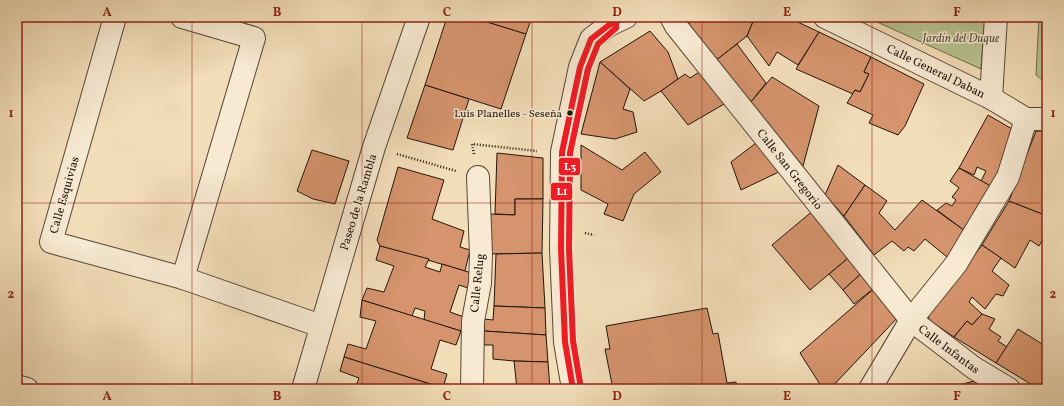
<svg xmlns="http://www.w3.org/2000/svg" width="1064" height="406" viewBox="0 0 1064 406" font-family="Vollkorn,serif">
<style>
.green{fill:#b8c291;stroke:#6d6c4e}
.building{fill:#d5946d;stroke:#22150b}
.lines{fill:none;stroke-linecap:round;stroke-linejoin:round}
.minor-casing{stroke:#564736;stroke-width:24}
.path{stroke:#22150b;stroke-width:2.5;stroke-dasharray:1 2;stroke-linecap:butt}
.minor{stroke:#f7e9d2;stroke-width:22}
.bus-1-casing{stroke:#f7e9d2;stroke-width:9}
.bus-2-casing{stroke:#f7e9d2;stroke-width:9}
.bus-1{stroke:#ee1c25;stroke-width:6}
.bus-2{stroke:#ee1c25;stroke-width:6}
.grid{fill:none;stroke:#8f2418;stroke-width:1;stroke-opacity:0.55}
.bus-dot{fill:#22150b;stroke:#f7e9d2;stroke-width:1.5}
.labels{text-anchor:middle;stroke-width:3;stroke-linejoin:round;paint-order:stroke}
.bus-label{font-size:11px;fill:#22150b;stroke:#f7e9d2;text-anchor:end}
.park-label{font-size:12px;font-style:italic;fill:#56523a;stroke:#f7e9d2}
.street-label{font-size:12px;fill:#22150b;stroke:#f7e9d2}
.line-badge{stroke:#f7e9d2;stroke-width:1.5}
.badge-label{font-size:11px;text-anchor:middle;font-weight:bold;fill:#fff}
.neatline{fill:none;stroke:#8f2418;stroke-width:1.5}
.grid-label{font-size:13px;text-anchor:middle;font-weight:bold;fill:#8f2418}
</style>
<rect width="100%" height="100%" fill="#f2ddb9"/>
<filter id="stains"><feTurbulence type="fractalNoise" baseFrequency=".005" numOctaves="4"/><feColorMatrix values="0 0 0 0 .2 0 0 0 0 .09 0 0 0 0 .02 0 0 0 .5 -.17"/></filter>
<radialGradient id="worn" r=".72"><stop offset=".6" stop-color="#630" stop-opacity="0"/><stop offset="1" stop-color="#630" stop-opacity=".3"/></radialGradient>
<g class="green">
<polygon points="866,17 985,17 981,69"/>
<polygon points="1039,17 1047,17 1047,84 1036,75"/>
</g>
<g class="building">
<polygon points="447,17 482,17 481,20 526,34 501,109 425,85"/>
<polygon points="482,17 532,17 526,34 481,20"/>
<polygon points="690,17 755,17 747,36 715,61 689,25"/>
<polygon points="755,17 787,17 819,32 798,65 777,52 769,66 747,36"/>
<polygon points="650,31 668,52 678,79 661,91 644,101 600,62"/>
<polygon points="819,32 871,57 864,72 869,74 860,92 855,90 853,94 796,69"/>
<polygon points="737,44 766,83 750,103 715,61"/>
<polygon points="871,57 924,84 905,126 898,135 869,123 873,115 847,103 855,90 860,92 869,74 864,72"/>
<polygon points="600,62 630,89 623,109 633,112 637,132 615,139 581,134"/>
<polygon points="704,69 731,100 688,125 661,91 685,74 690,78"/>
<polygon points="772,77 819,106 803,166 750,103"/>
<polygon points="425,85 469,99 453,150 407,138"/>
<polygon points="988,115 1012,129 994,188 981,181 986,171 977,167 974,175 959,168"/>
<polygon points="1036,131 1047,131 1047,216 1009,201"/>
<polygon points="760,140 785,169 741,190 731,162"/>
<polygon points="581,145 622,170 645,152 661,172 634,194 623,221 604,214 608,204 581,190"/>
<polygon points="312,150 349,161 335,204 313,199 297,191"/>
<polygon points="497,153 543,158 543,199 515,199 515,215 495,214"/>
<polygon points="838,165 865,185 844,216 825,195"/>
<polygon points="398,167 444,180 432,219 464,231 460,247 470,250 465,271 380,246 377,240"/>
<polygon points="959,168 994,188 965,231 937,210 946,203 952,206 956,200 952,197 959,188 950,181"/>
<polygon points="865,185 887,201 879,213 895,230 922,200 965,231 947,257 925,239 914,251 908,247 904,251 892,241 874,255 844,216"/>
<polygon points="515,199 543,199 542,253 487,254 489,214 515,215"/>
<polygon points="1009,201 1047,216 1047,232 1039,246 1030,240 1015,268 982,245"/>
<polygon points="815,209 853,254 810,290 772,245"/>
<polygon points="982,245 1001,258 992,271 1009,285 1003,296 996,294 985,309 972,297 969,302 982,314 972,325 967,321 954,337 929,320 928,314"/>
<polygon points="380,246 429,259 425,267 440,272 442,264 475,274 468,288 459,285 450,312 464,317 461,331 424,320 425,311 415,308 412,316 362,300 367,288 384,292 394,266 376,260"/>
<polygon points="542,253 545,308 494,306 496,254"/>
<polygon points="853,254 864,271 843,290 829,274"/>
<polygon points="864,271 877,286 854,304 843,290"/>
<polygon points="877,286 901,314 830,389 823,389 800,353"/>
<polygon points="362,300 461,331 456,345 440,340 431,369 447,374 443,388 344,357 348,344 366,349 376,321 360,317"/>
<polygon points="494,306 545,308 546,335 484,331 484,319 493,320"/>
<polygon points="707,308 713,334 718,333 727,383 736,382 737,389 613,389 605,349 610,349 606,326"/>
<polygon points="982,314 995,319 989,329 1001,337 998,341 1007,347 996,363 954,337 967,321 972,325"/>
<polygon points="1018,329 1047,347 1047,389 1039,389 996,363"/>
<polygon points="484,331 546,335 548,362 514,361 493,359 493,345 484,345"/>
<polygon points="344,357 443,388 443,389 355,389 359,378 340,371"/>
<polygon points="514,361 548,362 550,389 517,389"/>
<polygon points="982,379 998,389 961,389 959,385"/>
<polygon points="959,385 961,389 944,389"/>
</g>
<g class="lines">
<defs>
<g id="minor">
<polyline points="115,17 51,242 183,278"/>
<polyline points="182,17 254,38 183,278 321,326"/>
<polyline points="671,17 676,26 911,320 974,368 1009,389"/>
<polyline points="825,17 991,98 1026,119 1047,119"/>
<polyline points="991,98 996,17"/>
<polyline points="17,386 27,389"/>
<polyline points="303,389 374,147 419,17"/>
<polyline points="472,389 473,321 480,283 481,254 478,177"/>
<polyline points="573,389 565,342 561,249 562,152 580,67 591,39 609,25 626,17"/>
<polyline points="870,389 911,320 956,264 1008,177 1026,119"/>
</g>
</defs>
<use href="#minor" class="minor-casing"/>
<g class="path">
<polyline points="397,154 456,171"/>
<polyline points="474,154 472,144 537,151"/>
<polyline points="585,233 594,235"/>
</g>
<use href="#minor" class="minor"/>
<defs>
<polyline id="bus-1" points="573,389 565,342 561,249 562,152 580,67 591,39 609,25 626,17"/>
<polyline id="bus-2" points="581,388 573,341 569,249 570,153 588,69 598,44 616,28 616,22 612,17"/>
</defs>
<use href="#bus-1" class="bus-1-casing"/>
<use href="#bus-2" class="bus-2-casing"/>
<use href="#bus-1" class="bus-1"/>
<use href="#bus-2" class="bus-2"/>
</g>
<path class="grid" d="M 192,17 L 192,389M 362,17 L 362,389M 532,17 L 532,389M 702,17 L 702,389M 872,17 L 872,389M 17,203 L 1047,203"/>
<circle class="bus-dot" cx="570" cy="113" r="3.5"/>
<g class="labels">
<g class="bus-label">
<text x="562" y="117">Luis Planelles - Seseña</text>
</g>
<g class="park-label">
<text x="961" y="42">Jardín del Duque</text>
</g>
<g class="street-label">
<text transform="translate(936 71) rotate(26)" y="4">Calle General Daban</text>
<text transform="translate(790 169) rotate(52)" y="4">Calle San Gregorio</text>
<text transform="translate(64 195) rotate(-74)" y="4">Calle Esquivias</text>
<text transform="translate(358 202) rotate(-73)" y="4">Paseo de la Rambla</text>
<text transform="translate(477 283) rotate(-84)" y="4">Calle Relug</text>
<text transform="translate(949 349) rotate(37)" y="4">Calle Infantas</text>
</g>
</g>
<g class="line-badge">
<rect x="558" y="157" width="23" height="19" rx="4" fill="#ee1c25"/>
<rect x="550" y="182" width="23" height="19" rx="4" fill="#ee1c25"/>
</g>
<g class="badge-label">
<text x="570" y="170">L3</text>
<text x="562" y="195">L1</text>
</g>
<rect width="1064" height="406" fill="none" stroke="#f2ddb9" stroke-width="44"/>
<rect x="22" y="22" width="1020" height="362" class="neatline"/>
<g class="grid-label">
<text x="107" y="16">A</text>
<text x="277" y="16">B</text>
<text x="447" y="16">C</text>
<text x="617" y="16">D</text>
<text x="787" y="16">E</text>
<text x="957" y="16">F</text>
<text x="11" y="117">1</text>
<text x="1053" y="117">1</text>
<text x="11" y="298">2</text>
<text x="1053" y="298">2</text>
<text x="107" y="400">A</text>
<text x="277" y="400">B</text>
<text x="447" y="400">C</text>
<text x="617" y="400">D</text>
<text x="787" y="400">E</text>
<text x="957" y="400">F</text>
</g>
<rect width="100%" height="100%" filter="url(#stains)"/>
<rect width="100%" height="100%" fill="url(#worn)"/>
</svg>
